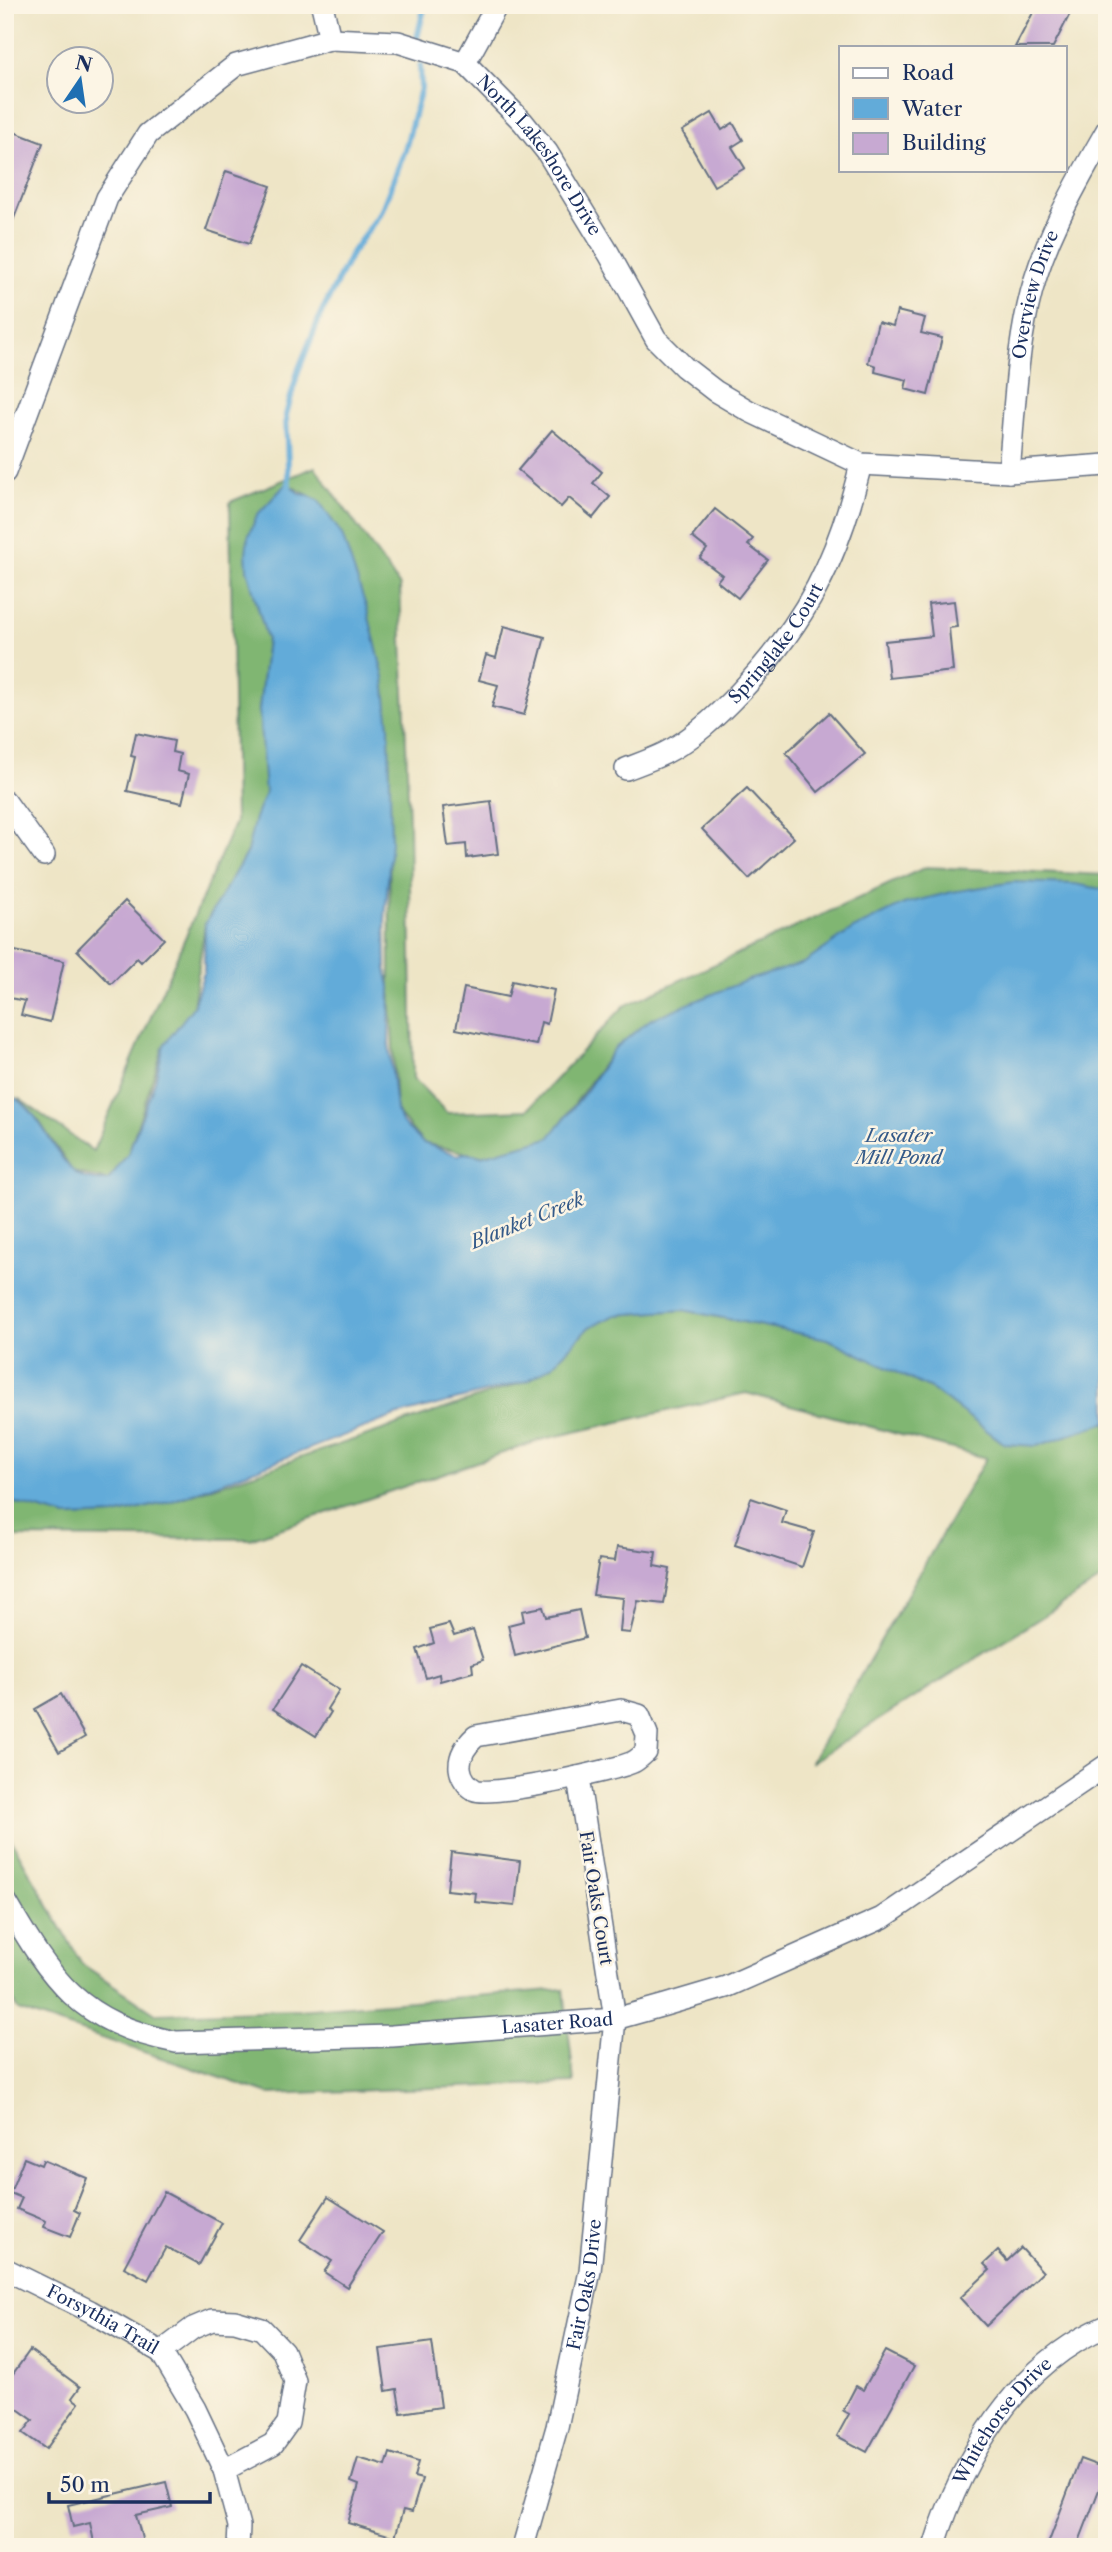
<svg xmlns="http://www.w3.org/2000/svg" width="1112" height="2552" viewBox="0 0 1112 2552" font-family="'Libre Caslon Text',serif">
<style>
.forest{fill:#80b672;stroke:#4e7268;stroke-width:2}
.water{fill:#62abd9;stroke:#3e6d9c;stroke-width:2}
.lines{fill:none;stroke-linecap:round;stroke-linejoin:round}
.stream{stroke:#62abd9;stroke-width:6}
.building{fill:#c7a9d2}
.minor-casing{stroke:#656f82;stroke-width:24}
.minor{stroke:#fff;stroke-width:21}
.labels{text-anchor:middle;stroke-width:5;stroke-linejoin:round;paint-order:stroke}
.street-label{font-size:18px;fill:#1b2f5e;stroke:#fcf5e5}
.water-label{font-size:19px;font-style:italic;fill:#345a89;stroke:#fcf5e5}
</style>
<rect width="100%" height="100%" fill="#fcf5e5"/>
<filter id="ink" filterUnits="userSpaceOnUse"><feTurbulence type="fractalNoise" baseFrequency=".0143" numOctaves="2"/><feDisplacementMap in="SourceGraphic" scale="14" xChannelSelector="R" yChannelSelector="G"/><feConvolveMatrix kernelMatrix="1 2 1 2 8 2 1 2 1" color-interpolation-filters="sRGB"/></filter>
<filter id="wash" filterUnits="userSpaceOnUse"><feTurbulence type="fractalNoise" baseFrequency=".00686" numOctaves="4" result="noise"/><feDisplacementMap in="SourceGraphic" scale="28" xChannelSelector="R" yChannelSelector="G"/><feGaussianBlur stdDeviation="1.57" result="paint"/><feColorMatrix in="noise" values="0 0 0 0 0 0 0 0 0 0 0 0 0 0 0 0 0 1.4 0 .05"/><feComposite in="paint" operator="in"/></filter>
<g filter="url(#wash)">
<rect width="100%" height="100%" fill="#eee5c6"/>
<g class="forest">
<polygon points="315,467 400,586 409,821 413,1078 447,1113 527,1110 624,1006 926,867 1107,875 1107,899 804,963 614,1049 550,1138 481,1156 423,1143 396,1111 390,986 389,727 308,495 287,484 247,569 267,639 259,710 266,793 247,852 205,924 193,1007 164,1045 128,1154 108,1180 73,1172 39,1121 18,1098 93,1151 235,822 230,502"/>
<polygon points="683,1310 828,1339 933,1390 1005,1444 1107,1421 1107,1576 810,1763 986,1458 746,1393 544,1439 250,1539 5,1537 5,1500 67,1517 115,1515 172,1501 527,1381 552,1366 589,1327 616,1315"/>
<polygon points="5,1829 82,1964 157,2014 299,2010 564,1989 574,2083 269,2094 18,2010 5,1987"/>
</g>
<path class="water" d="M 287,483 L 300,494 L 308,495 L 319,501 L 342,535 L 367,609 L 384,678 L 389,727 L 391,841 L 385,920 L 386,969 L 390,986 L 389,1043 L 396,1111 L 403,1124 L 423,1143 L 457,1155 L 465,1153 L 481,1156 L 549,1138 L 587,1090 L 614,1049 L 651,1019 L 745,981 L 804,963 L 853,929 L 904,904 L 952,892 L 1014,882 L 1075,884 L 1107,890 L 1107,1422 L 1037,1446 L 1005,1444 L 933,1390 L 828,1339 L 683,1310 L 616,1315 L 589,1327 L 552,1366 L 527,1381 L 395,1416 L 172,1501 L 115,1515 L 67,1517 L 5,1500 L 5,1092 C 41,1109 47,1144 72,1170 C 80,1179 96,1181 108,1180 L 128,1154 L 155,1081 L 164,1045 L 193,1007 L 204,972 L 205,924 L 247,852 L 255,818 L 265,793 L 259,710 L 267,639 L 247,569 L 246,553 L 248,537 L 257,515 Z"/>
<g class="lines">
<g class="stream">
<polyline points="417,38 425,5"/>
<polyline points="289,490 286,415 298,371 322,312 351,254 381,212 405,150 421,88 420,66"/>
</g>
</g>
<g id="blocks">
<g class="building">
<polygon points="1037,5 1059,5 1071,12 1053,47 1015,47"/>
<polygon points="712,113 722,130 733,123 743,140 732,147 745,168 714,186 682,131"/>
<polygon points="14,132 43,143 6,239 5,154"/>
<polygon points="226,171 271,186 249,244 206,230"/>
<polygon points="897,311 925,318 921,333 942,338 928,395 905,389 907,380 875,372 876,366 868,363 878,322 893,326"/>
<polygon points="552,430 602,472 593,483 610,497 593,518 569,498 561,507 518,470"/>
<polygon points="715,509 753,539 748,545 768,560 738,598 717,581 722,575 700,558 707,549 692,537"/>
<polygon points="954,601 957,627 949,628 953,671 889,678 885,641 932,636 928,604"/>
<polygon points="504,626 545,637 524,715 492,707 498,685 479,680 486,655 496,658"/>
<polygon points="829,713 865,754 818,792 786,753"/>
<polygon points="136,733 174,741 172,752 180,754 177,771 189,774 182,803 127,791 135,757 131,756"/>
<polygon points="747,788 794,838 749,879 702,829"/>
<polygon points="491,801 498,854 467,858 466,844 448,846 443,807"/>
<polygon points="125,901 164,939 141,962 137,958 111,984 77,950"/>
<polygon points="5,949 64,961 50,1022 21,1015 25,1001 5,997"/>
<polygon points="512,981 554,990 547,1024 541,1022 536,1045 456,1029 464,988 508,997"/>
<polygon points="751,1498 786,1510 782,1523 814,1532 802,1567 735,1545"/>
<polygon points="617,1547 656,1552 654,1566 670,1569 664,1604 638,1601 630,1633 620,1632 623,1598 593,1595 599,1559 615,1561"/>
<polygon points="543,1607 546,1617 579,1610 585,1638 515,1656 508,1625 524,1621 522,1611"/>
<polygon points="449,1624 454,1636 473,1630 483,1660 472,1664 473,1672 440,1681 439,1674 426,1678 417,1649 434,1643 430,1629"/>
<polygon points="301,1666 339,1690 327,1709 331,1712 316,1736 273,1709"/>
<polygon points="61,1694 85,1737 59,1752 35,1709"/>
<polygon points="451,1852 520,1861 515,1906 475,1902 476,1893 447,1890"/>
<polygon points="24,2158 41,2165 43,2160 87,2178 74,2210 80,2213 70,2237 44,2227 46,2221 17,2209 22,2198 10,2193"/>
<polygon points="164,2192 222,2223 199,2265 166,2247 148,2280 124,2267"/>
<polygon points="328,2197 383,2232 347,2287 324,2272 332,2261 300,2240"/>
<polygon points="1021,2248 1043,2272 986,2326 960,2298 990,2270 984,2264 998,2251 1007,2261"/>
<polygon points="432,2342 441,2407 401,2413 397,2389 386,2391 380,2349"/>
<polygon points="30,2350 80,2387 72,2398 79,2403 46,2449 23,2433 33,2420 5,2400 5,2385"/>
<polygon points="885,2351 914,2366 867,2452 837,2436 849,2414 843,2411 856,2386 863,2390"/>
<polygon points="390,2453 418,2462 414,2477 422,2479 412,2512 403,2510 395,2537 348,2523 359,2485 351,2482 358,2458 386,2466"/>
<polygon points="1080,2459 1107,2469 1077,2547 1047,2547"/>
<polygon points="166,2482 172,2507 136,2515 144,2547 95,2547 90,2523 73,2527 68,2505"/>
</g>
</g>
</g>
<g filter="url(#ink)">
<use href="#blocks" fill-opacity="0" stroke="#656f82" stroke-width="2"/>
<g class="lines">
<defs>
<g id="minor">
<polyline points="322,5 330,39"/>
<polyline points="465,63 497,5"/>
<path id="s1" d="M 5,472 L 107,198 L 148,134 L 236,65 L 330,39 L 398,42 L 465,63 L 523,122 L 547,152 L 609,254 L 656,339 L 684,367 L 715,391 L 749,411 L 861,464 L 1009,472 L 1107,465"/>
<path id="s2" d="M 1009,472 C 1014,417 1016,360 1028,306 C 1042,242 1075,186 1107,130"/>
<path id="s3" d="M 626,769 C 639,764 653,759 665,753 C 693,739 718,715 740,692 C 807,621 838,559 861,464"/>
<polyline points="5,801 44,855"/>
<path d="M 621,1710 L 639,1715 L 647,1734 L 646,1752 C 642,1755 638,1760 633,1762 C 614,1771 491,1797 475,1790 C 467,1786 461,1777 460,1768 C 459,1755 466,1745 476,1736 Z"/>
<path id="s4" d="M 5,1900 C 52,1981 79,2023 176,2042 L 392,2036 L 615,2019 L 665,2005 L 726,1987 L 882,1918 L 1107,1765"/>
<path id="s5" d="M 5,2269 L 90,2311 L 161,2352 L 195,2409 L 224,2470 L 239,2526 L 238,2547"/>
<polyline points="161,2352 193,2328 212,2320 235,2321 262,2329 283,2351 295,2381 288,2423 273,2444 224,2470"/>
<path id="s6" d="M 523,2547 L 557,2427 L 590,2271 L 615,2019 L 578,1777"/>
<path id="s7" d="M 934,2547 C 962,2458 1017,2363 1107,2326"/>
</g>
</defs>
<use href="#minor" class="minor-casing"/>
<use href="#minor" class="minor"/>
</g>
</g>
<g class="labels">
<g class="street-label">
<text dy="6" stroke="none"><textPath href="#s1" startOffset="835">North Lakeshore Drive</textPath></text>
<text dy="6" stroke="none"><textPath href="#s2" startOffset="180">Overview Drive</textPath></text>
<text dy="6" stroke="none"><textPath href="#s3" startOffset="200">Springlake Court</textPath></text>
<text transform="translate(596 1898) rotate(81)" y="6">Fair Oaks Court</text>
<text dy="6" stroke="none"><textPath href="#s4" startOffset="614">Lasater Road</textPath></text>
<text dy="6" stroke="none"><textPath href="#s6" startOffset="270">Fair Oaks Drive</textPath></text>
<text dy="6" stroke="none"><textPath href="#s5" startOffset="110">Forsythia Trail</textPath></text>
<text dy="6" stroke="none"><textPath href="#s7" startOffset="145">Whitehorse Drive</textPath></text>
</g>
<g class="water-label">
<text x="899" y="1142">Lasater<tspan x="899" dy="22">Mill Pond</tspan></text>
<text transform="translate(527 1220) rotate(-22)" y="7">Blanket Creek</text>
</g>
</g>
<rect width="1112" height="2552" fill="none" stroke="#fcf5e5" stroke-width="28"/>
<rect x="839" y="46" width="228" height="126" fill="#fcf5e5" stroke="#a2a6af" stroke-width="2"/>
<rect x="853" y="68" width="35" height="10" fill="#ffffff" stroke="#a2a6af" stroke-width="2"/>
<text x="902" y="80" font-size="21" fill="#1b2f5e">Road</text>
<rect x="853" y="98" width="35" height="21" fill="#62abd9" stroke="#a2a6af" stroke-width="2"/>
<text x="902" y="116" font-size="21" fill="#1b2f5e">Water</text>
<rect x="853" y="133" width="35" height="21" fill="#c7a9d2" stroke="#a2a6af" stroke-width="2"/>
<text x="902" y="150" font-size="21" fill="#1b2f5e">Building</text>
<g transform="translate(80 80) rotate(13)"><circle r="33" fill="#fcf5e5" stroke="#a2a6af" stroke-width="2"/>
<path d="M0-5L12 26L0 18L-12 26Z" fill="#1f6fb2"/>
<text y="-10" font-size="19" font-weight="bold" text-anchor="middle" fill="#1b2f5e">N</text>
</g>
<path d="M49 2492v10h161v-10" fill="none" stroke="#1b2f5e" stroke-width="3.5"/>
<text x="60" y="2492" font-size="21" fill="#1b2f5e" stroke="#fcf5e5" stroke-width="5" paint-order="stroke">50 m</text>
</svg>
